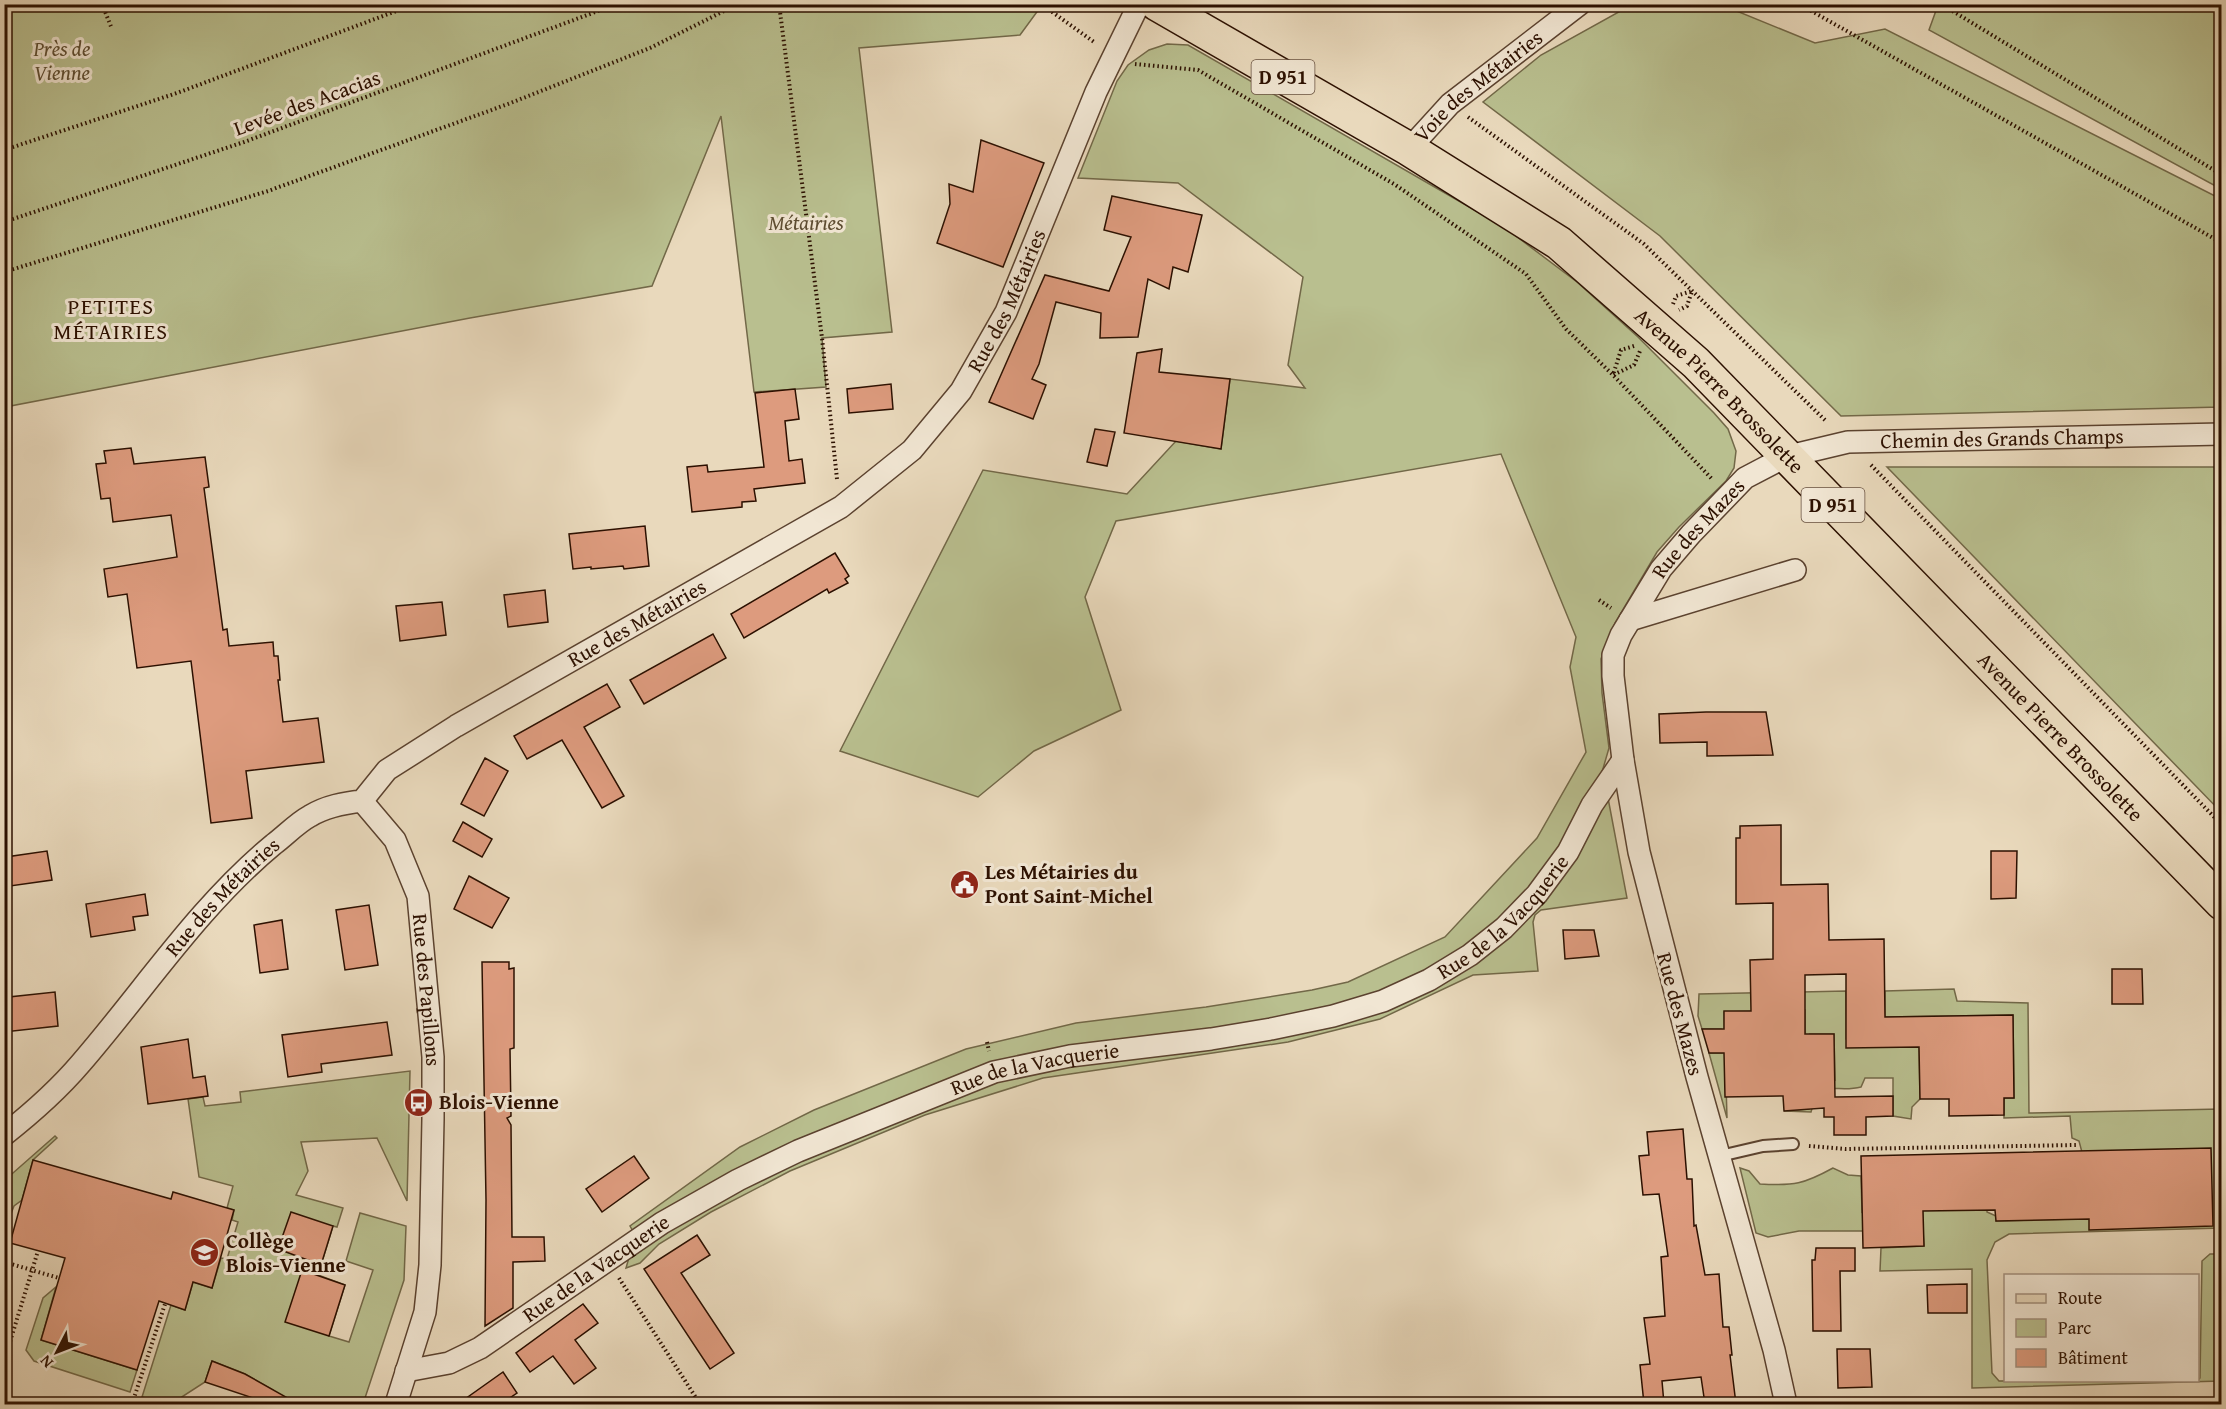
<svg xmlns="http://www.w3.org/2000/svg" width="2226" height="1409" viewBox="0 0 2226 1409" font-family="'Gentium Book Plus',serif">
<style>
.green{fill:#b9bf8f;stroke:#726848;stroke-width:1.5;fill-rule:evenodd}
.building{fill:#dd9b7e;stroke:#2c1000;stroke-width:1.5}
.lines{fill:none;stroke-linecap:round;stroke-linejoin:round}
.service-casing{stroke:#5b422f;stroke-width:14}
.minor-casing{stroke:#5b422f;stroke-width:24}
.primary-casing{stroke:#2c1000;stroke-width:36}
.path{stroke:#2c1000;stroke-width:4;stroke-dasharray:1.5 3;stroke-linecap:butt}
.service{stroke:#f1e6d3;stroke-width:10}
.minor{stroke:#f1e6d3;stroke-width:21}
.primary{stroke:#e9d9bc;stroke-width:33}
.labels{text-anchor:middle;stroke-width:6;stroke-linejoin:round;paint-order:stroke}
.shield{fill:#f1e6d3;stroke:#67503f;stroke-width:1.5}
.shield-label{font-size:20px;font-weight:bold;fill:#2c1000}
.park-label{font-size:21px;font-style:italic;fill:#5d4d32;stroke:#f1e6d3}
.street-label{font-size:21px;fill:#2c1000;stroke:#f1e6d3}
.poi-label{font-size:21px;font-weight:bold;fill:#2c1000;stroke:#f1e6d3;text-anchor:start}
.neighbourhood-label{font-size:22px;letter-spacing:1.5px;fill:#2c1000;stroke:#f1e6d3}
</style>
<rect width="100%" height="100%" fill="#e9d9bc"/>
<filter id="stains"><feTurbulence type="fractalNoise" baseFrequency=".00333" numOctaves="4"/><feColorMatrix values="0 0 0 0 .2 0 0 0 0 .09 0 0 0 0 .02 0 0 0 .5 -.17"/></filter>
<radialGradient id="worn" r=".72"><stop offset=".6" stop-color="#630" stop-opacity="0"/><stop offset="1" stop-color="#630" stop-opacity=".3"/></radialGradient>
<g class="green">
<polygon points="1633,4 1722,5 1815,43 1885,29 2221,199 2221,407 1841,416 1660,236 1483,102 1541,55"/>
<polygon points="5,5 1042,5 1020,35 859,48 892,332 822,338 826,387 754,392 721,116 652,286 470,318 5,407"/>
<polygon points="1938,5 2221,5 2221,189 1929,30"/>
<polygon points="1167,44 1188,45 1504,227 1577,282 1638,337 1714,413 1728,429 1736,451 1734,468 1726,481 1679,527 1657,552 1615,623 1601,659 1602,693 1609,748 1600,779 1577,825 1506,919 1427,974 1354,1004 997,1067 634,1233 630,1226 740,1147 814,1110 966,1049 1076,1023 1206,1007 1312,990 1348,982 1445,937 1537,838 1586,752 1570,667 1576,637 1501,454 1116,521 1085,597 1121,710 1034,751 978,797 840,751 983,470 1127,494 1176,441 1221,449 1230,379 1305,388 1288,365 1303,277 1178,183 1078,178 1117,81 1128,65 1149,50"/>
<polygon points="1887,467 2221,467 2221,812"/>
<polygon points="1608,798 1627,898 1541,910 1535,915 1533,922 1538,971 1473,975 1380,1019 1288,1042 1043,1078 925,1115 790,1171 711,1212 659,1244 640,1263 626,1268 630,1254 741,1184 1019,1072 1323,1024 1493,945"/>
<path d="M 1954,989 L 1957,1001 L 2028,1003 L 2029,1113 L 2221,1109 L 2221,1228 L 2009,1234 L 1995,1242 L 1987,1260 L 1992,1373 L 1999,1381 L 2198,1380 L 2200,1378 L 2202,1261 L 2210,1254 L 2221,1254 L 2221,1381 L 1972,1388 L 1972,1269 L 1880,1271 L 1881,1248 L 1924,1246 L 1923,1231 L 1799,1231 L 1768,1237 L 1756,1233 L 1740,1168 L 1749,1171 L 1760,1184 C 1794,1186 1804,1184 1833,1168 L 1848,1175 L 1861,1176 L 1862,1212 L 1986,1154 L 1987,1212 L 1996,1216 L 1996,1221 L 2076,1219 L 2075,1188 L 2083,1156 L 2079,1141 L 2072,1138 L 2070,1116 L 2004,1118 L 2004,1098 L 2014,1098 L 2013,1015 L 1885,1017 L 1885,991 Z"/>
<path d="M 1846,991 L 1846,1039 L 1873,1047 L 1919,1047 L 1920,1099 L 1912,1107 L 1911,1119 L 1893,1116 L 1893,1078 L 1865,1078 L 1861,1087 C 1834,1094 1820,1076 1811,1112 L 1784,1111 L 1809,1109 L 1806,1082 L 1805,1010 L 1724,1012 L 1727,1118 L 1709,1053 L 1722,1053 L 1721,1029 L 1702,1029 L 1698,1016 L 1699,994 ZM 1810,1034 L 1834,1034 L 1835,1081 Z"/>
<polygon points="410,1071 407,1201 377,1138 301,1142 308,1171 296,1195 343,1208 337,1227 333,1226 318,1275 345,1285 329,1336 349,1342 373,1270 346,1261 360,1213 406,1226 404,1280 363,1404 279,1404 273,1390 245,1374 212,1361 205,1382 171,1404 165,1404 142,1397 171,1305 185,1310 193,1282 212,1288 221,1258 227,1259 238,1222 232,1220 234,1210 227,1208 233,1186 199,1177 188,1099 203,1097 205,1106 241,1102 240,1092"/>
<polygon points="55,1136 57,1138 33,1160 22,1200 14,1206 5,1229 5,1180"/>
<polygon points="56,1287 41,1340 137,1370 130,1392 34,1361 26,1350 43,1298"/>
</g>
<g class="building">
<polygon points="981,140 1044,163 1003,267 937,243 950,204 949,184 973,192"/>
<polygon points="1112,196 1202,215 1188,272 1173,267 1169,289 1148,279 1138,337 1100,338 1101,313 1056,302 1039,364 1032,379 1046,385 1033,419 989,402 1045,275 1109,291 1131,237 1104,230"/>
<polygon points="1162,349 1159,372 1230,379 1221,449 1124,433 1137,353"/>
<polygon points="891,384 893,409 849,413 847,389"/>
<polygon points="795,389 799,419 785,421 789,461 802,459 805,483 754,489 756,501 742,502 742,507 692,512 687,467 707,465 708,472 764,467 755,393"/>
<polygon points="1095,429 1115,432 1107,466 1087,462"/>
<polygon points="131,448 134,464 205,457 209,487 204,488 223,630 227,629 229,646 273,642 274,656 278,656 280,680 278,680 283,722 318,718 324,762 246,771 252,818 211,823 191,661 137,668 127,594 108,597 104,569 177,557 171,515 113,522 110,498 101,499 96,464 106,463 104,451"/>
<polygon points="645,526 649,566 624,569 623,566 591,569 591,567 573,569 569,534"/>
<polygon points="835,553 849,576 845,579 848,583 829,593 827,589 744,638 731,614"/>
<polygon points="545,590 548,622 508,627 504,595"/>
<polygon points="442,602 446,635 400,641 396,606"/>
<polygon points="713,634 726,658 644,704 630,680"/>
<polygon points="607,684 620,707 584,727 624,796 602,808 562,740 527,759 514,736"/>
<polygon points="1706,712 1766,712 1773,755 1707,756 1707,742 1660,743 1659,714"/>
<polygon points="485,758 508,771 484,816 461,804"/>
<polygon points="463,822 492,839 482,857 453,841"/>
<polygon points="1781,825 1781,885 1828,884 1829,940 1884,939 1885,1017 2013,1015 2014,1098 2004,1098 2004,1115 1949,1116 1949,1099 1920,1099 1919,1047 1846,1048 1846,974 1805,975 1805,1034 1834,1034 1835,1097 1893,1096 1893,1116 1866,1117 1866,1135 1834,1135 1834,1117 1824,1117 1824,1108 1784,1111 1783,1096 1725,1097 1724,1053 1709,1053 1702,1029 1724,1029 1724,1011 1751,1011 1750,960 1773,959 1773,903 1736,904 1736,838 1740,838 1740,826"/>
<polygon points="47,851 52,880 10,886 6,857"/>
<polygon points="1991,851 2017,851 2016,898 1991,899"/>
<polygon points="469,876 509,898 492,928 454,909"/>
<polygon points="145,894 148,915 133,917 135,930 91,937 86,904"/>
<polygon points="369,905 378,965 345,970 336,910"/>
<polygon points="282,920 288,969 260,973 254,925"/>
<polygon points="1563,930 1594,930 1599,956 1565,959"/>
<polygon points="482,962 509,962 509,969 514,968 514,1048 510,1049 511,1116 507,1118 511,1125 512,1237 544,1237 545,1261 513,1262 513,1308 485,1326 486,1200"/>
<polygon points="2112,969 2142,969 2143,1004 2112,1004"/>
<polygon points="55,992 58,1026 4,1032 4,1011 11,1010 9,997"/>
<polygon points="387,1022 392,1055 321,1064 322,1072 288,1077 282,1035"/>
<polygon points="188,1039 193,1078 205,1076 208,1096 148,1104 141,1047"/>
<polygon points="1683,1129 1687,1179 1692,1179 1694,1226 1696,1225 1705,1275 1719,1274 1723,1327 1729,1327 1732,1355 1730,1355 1736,1404 1705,1404 1701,1377 1662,1381 1664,1404 1644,1404 1640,1365 1650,1364 1644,1318 1665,1316 1661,1257 1668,1256 1659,1194 1643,1195 1639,1156 1649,1155 1647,1132"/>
<polygon points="2211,1148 2213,1226 2089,1230 2089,1219 1996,1221 1995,1210 1923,1211 1924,1246 1863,1248 1861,1156"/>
<polygon points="634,1156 649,1178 602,1212 586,1189"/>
<polygon points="33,1160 171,1199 173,1192 234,1210 212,1288 193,1282 185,1310 159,1301 137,1370 41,1340 65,1258 10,1243"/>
<polygon points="291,1212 333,1226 321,1265 278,1249"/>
<polygon points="697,1235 710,1255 681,1273 734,1353 710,1369 644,1269"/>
<polygon points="1816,1248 1855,1248 1855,1271 1840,1271 1841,1331 1813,1331 1812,1260 1815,1260"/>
<polygon points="302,1270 345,1285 329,1336 285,1322"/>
<polygon points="1967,1284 1967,1313 1928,1313 1927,1285"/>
<polygon points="583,1304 598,1323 575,1340 596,1368 574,1384 553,1356 530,1372 516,1353"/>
<polygon points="1837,1349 1870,1349 1872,1387 1838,1388"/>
<polygon points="212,1361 245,1374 293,1401 292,1404 271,1404 205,1382"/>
<polygon points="503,1372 517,1393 501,1404 458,1404"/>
</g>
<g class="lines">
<defs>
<polyline id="service" points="1720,1156 1763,1146 1793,1144"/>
<g id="minor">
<path id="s1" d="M 1409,149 L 1450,104 L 1580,4"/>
<polyline points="1630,620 1795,570"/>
<path id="s2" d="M 362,801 L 395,840 L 418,896 L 433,1057 L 433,1119 L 430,1265 L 425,1312 L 396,1404"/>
<path id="s3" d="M 4,1135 C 32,1113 58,1090 81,1063 C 145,989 198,907 274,844 C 286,835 297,823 310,816 C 326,806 344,803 362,801 L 387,770 L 456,726 L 841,507 L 912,450 L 961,391 L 1006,312 L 1096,92 L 1139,4"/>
<path id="s4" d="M 406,1371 L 449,1363 L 480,1348 L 662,1223 L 738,1180 L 798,1151 L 994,1072 L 1070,1056 L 1211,1039 L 1271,1029 L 1333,1016 L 1383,1001 L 1429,980 L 1470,955 L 1504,928 L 1537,894 L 1568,852 L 1592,805 L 1623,760"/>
<path id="s5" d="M 1786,1404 L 1774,1350 L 1697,1077 L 1639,852 L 1623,760 L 1613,676 L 1613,655 L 1621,635 L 1661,569 L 1691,534 L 1745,478 L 1785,457 L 1848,442 L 2222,434"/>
</g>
<g id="primary">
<path id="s6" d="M 1157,4 L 1409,149 L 1559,243 L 1696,363 L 2222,903"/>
</g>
</defs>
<use href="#service" class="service-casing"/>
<use href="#minor" class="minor-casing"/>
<use href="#primary" class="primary-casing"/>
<g class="path">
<polyline points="102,4 112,29"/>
<polyline points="779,4 822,338 837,479"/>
<polyline points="1041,4 1094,42"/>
<polyline points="1799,4 2222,243"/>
<polyline points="1941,4 2222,175"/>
<polyline points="1135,64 1198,70 1394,184 1526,274 1566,329 1613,375 1712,479"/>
<polyline points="1468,117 1644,244 1827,422"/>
<polyline points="4,150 177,93 415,4"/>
<polyline points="4,222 244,142 617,4"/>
<polyline points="4,272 268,191 508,104 650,48 738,4"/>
<polyline points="1673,304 1676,296 1692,291 1687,306 1679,310"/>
<polyline points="1634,346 1621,350 1613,375 1634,365 1640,351"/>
<polyline points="1871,465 2222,825"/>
<polyline points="1599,600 1611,608"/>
<polyline points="987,1042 989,1051"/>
<polyline points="1809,1146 1846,1149 2077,1145"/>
<polyline points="4,1262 59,1278"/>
<polyline points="619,1278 700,1404"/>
<polyline points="4,1346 9,1345 38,1251"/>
<polyline points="4,1380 13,1404"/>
<polyline points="132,1404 165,1304"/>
</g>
<use href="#service" class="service"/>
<use href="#minor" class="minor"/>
<use href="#primary" class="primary"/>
</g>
<defs>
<symbol id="civic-disc" viewBox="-11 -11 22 22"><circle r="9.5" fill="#8f2418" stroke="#f1e6d3"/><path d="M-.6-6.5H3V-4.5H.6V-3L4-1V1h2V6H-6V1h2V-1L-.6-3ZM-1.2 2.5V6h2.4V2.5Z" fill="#fff"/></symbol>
<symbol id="bus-disc" viewBox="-11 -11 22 22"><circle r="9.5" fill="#8f2418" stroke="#f1e6d3"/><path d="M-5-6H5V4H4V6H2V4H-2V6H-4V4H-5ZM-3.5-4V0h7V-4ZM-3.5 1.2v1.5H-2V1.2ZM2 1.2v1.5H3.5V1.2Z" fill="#fff"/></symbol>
<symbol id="school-disc" viewBox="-11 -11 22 22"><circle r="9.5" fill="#8f2418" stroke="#f1e6d3"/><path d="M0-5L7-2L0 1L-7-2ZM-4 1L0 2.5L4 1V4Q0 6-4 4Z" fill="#fff"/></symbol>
</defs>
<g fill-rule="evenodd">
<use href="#civic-disc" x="948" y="868" width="33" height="33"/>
<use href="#bus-disc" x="402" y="1086" width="33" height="33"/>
<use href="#school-disc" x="188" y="1236" width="33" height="33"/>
</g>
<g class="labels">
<g class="shield">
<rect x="1251.5" y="60" width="63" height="34" rx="4.5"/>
<rect x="1801.5" y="488" width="63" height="34" rx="4.5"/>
</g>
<g class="shield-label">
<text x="1283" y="84">D 951</text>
<text x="1833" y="512">D 951</text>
</g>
<g class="park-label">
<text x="62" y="56">Près de<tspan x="62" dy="24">Vienne</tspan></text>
<text x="806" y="230">Métairies</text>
</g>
<g class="street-label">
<text dy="7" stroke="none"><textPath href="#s1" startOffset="94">Voie des Métairies</textPath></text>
<text transform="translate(307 103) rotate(-20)" y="7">Levée des Acacias</text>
<text dy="7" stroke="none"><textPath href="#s3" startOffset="1332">Rue des Métairies</textPath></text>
<text dy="7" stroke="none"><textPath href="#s6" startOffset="686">Avenue Pierre Brossolette</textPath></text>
<text dy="7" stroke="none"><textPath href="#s5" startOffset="1257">Chemin des Grands Champs</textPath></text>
<text dy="7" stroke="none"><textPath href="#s5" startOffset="924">Rue des Mazes</textPath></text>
<text dy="7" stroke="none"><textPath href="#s3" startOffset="828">Rue des Métairies</textPath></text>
<text dy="7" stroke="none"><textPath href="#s6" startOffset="1172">Avenue Pierre Brossolette</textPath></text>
<text dy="7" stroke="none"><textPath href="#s3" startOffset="324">Rue des Métairies</textPath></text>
<text dy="7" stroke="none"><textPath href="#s4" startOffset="1209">Rue de la Vacquerie</textPath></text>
<text dy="7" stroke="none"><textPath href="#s2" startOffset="206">Rue des Papillons</textPath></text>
<text transform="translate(1680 1014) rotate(75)" y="7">Rue des Mazes</text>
<text dy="7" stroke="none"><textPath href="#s4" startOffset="705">Rue de la Vacquerie</textPath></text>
<text dy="7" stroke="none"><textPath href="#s4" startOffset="219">Rue de la Vacquerie</textPath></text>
</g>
<g class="poi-label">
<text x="985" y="879">Les Métairies du<tspan x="985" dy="24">Pont Saint-Michel</tspan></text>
<text x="439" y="1109">Blois-Vienne</text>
<text x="226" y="1248">Collège<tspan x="226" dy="24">Blois-Vienne</tspan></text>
</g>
<g class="neighbourhood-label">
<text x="111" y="314">PETITES<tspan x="111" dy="25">MÉTAIRIES</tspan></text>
</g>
</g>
<rect width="2226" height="1409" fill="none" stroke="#e9d9bc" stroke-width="24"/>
<rect x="6" y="6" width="2214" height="1397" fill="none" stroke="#2c1000" stroke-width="3"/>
<rect x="12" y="12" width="2202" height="1385" fill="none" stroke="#2c1000" stroke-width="1.5"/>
<rect x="2004" y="1274" width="195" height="108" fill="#f1e6d3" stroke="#a2907f" stroke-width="1.5"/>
<rect x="2016" y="1294" width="30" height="9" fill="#e9d9bc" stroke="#a2907f" stroke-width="1.5"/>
<text x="2058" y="1304" font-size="18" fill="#2c1000">Route</text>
<rect x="2016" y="1319" width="30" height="18" fill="#b9bf8f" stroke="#a2907f" stroke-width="1.5"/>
<text x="2058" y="1334" font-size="18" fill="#2c1000">Parc</text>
<rect x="2016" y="1349" width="30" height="18" fill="#dd9b7e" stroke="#a2907f" stroke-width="1.5"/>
<text x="2058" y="1364" font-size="18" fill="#2c1000">Bâtiment</text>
<g transform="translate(57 1352) rotate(228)" stroke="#f1e6d3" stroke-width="4.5" paint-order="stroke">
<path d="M0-4.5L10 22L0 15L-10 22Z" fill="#2c1000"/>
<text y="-9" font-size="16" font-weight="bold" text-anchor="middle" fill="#2c1000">N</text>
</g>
<rect width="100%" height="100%" filter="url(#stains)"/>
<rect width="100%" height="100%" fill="url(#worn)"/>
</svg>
